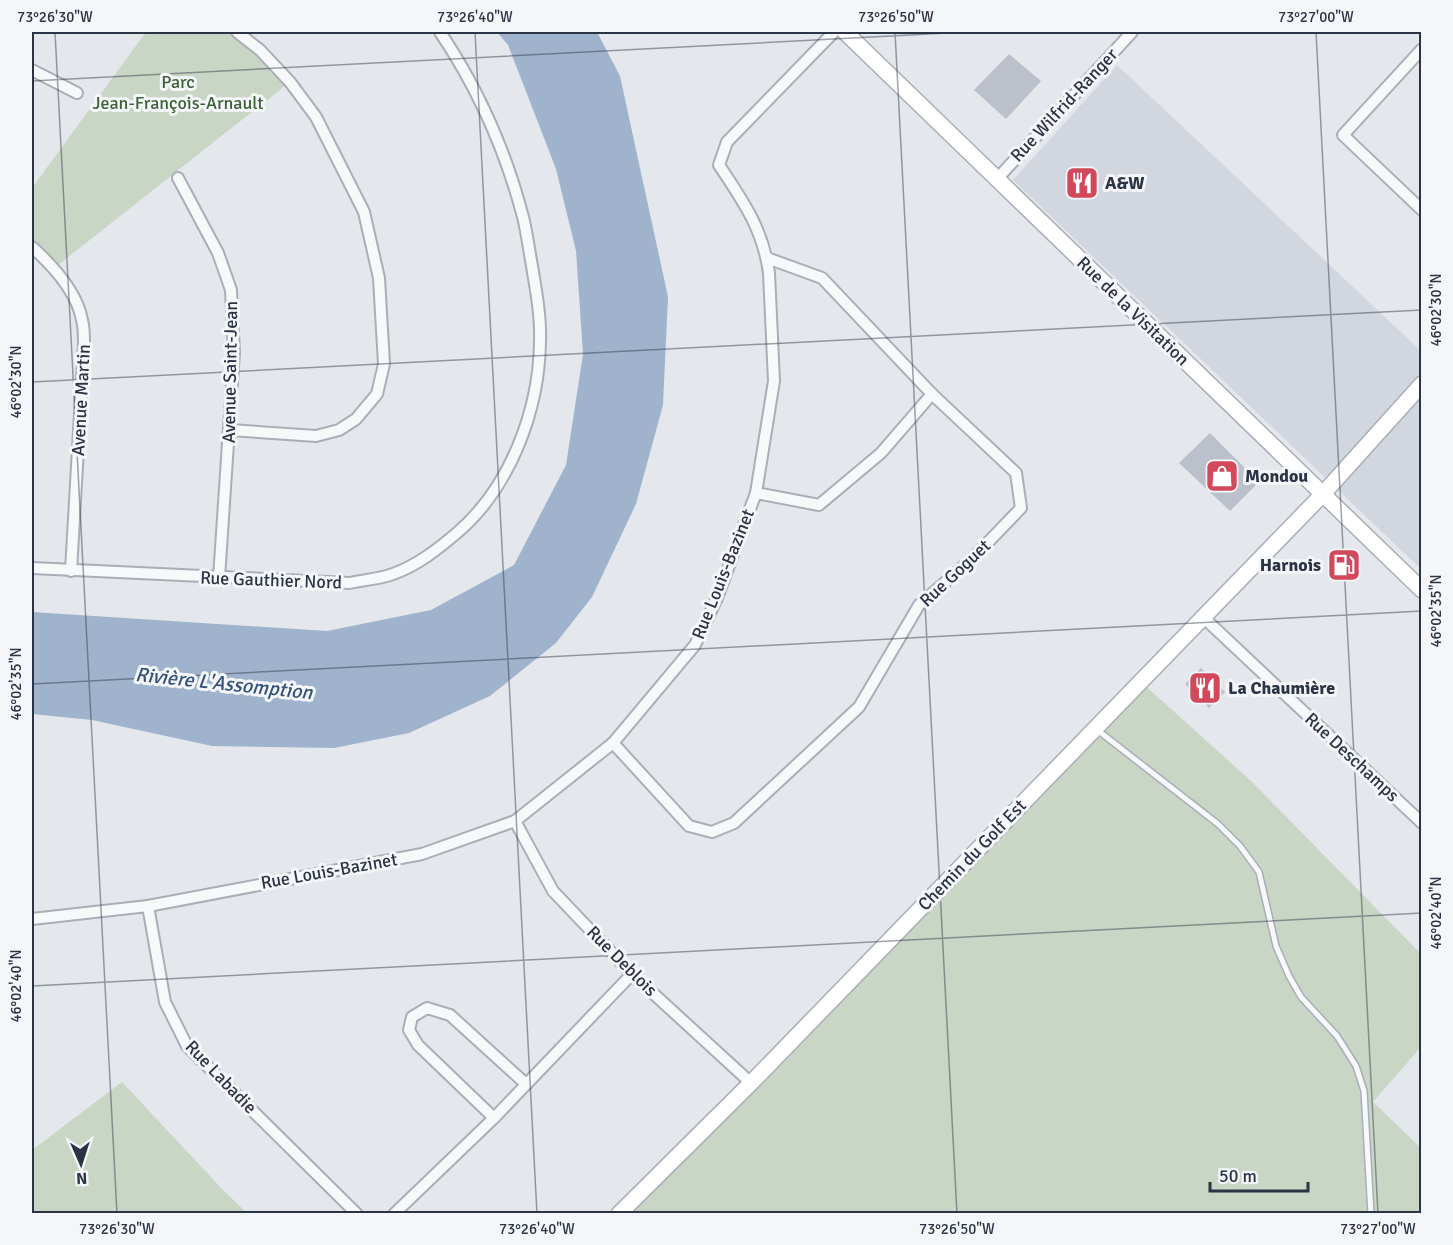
<svg xmlns="http://www.w3.org/2000/svg" width="1453" height="1245" viewBox="0 0 1453 1245" font-family="Signika,sans-serif">
<style>
.built{fill:#d2d6de}
.green{fill:#c9d6c5}
.water{fill:#9fb4cc}
.building{fill:#bbc0ca}
.lines{fill:none;stroke-linecap:round;stroke-linejoin:round}
.lane-casing{stroke:#a9aeb7;stroke-width:8}
.street-casing{stroke:#a9aeb7;stroke-width:14}
.secondary-casing{stroke:#a9aeb7;stroke-width:18}
.lane{stroke:#f7f8fa;stroke-width:5}
.street{stroke:#f7f8fa;stroke-width:10}
.secondary{stroke:#fff;stroke-width:15}
.ticks{fill:none;stroke:#2b3445;stroke-width:1.5;stroke-opacity:0.45}
.labels{text-anchor:middle;stroke-width:6;stroke-linejoin:round;paint-order:stroke}
.park-label{font-size:18px;fill:#3f6138;stroke:#f4f6f9}
.street-label{font-size:18px;fill:#2b3445;stroke:#f4f6f9}
.poi-label{font-size:18px;font-weight:bold;fill:#2b3445;stroke:#f4f6f9;text-anchor:start}
.water-label{font-size:20px;font-style:italic;fill:#34527a;stroke:#f4f6f9}
.neatline{fill:none;stroke:#2b3445;stroke-width:2}
.ticks-label{font-size:15px;text-anchor:middle;fill:#2b3445}
</style>
<rect width="100%" height="100%" fill="#e4e7ec"/>
<polygon class="built" points="1117,65 1421,351 1421,569 1013,180"/>
<g class="green">
<polygon points="146,32 237,32 290,82 53,269 32,247 32,188"/>
<polygon points="1140,681 1251,781 1421,954 1421,1047 1373,1102 1421,1148 1421,1213 615,1214"/>
<polygon points="122,1082 223,1190 247,1213 32,1213 32,1150"/>
</g>
<polygon class="water" points="497,32 597,32 620,76 668,297 663,405 636,504 592,597 556,643 490,696 409,733 334,748 212,746 92,720 32,714 32,612 327,631 431,610 514,565 566,465 583,354 576,251 556,169 508,45"/>
<g class="building">
<polygon points="1009,54 1041,81 1006,119 974,90"/>
<polygon points="1210,433 1259,482 1230,511 1179,463"/>
<polygon points="1201,668 1225,692 1209,708 1185,684"/>
</g>
<g class="lines">
<defs>
<polyline id="lane" points="1096,729 1218,824 1240,846 1259,872 1276,946 1289,976 1301,997 1337,1036 1356,1066 1364,1091 1371,1214"/>
<g id="street">
<polyline points="1422,49 1343,135 1422,210"/>
<polyline points="32,70 77,93"/>
<polyline points="178,178 218,253 231,290 234,353 219,578"/>
<polyline points="997,179 1132,32"/>
<path d="M 32,247 C 52,265 77,292 82,320 C 84,327 84,335 84,343 L 71,571"/>
<polyline points="230,430 316,436 339,430 356,419 377,394 384,364 379,278 364,212 316,117 290,82 260,50 237,32"/>
<polyline points="756,493 819,505 881,453 932,394"/>
<path d="M 32,568 L 349,583 C 363,580 380,579 393,574 C 418,565 438,549 458,532 C 510,487 539,411 540,342 C 541,317 536,290 532,266 C 529,250 527,233 523,217 C 506,152 477,87 440,32"/>
<polyline points="1203,617 1422,823"/>
<polyline points="613,743 689,826 712,832 734,823 859,707 919,605 972,559 1021,508 1016,473 932,394 822,278 767,258"/>
<polyline points="515,821 553,891 632,974 751,1083"/>
<polyline points="148,906 165,1002 187,1046 357,1214"/>
<path d="M 32,919 L 148,906 L 422,854 L 515,821 L 613,743 L 695,645 L 717,598 L 756,493 L 774,381 L 769,273 C 763,229 743,201 719,165 L 727,142 L 834,32"/>
<polyline points="494,1118 418,1045 409,1030 412,1017 427,1008 450,1015 526,1084"/>
<polyline points="394,1214 494,1118 632,974"/>
</g>
<g id="secondary">
<polyline points="845,32 1422,590"/>
<polyline points="619,1214 751,1083 1322,495 1422,384"/>
</g>
</defs>
<use href="#lane" class="lane-casing"/>
<use href="#street" class="street-casing"/>
<use href="#secondary" class="secondary-casing"/>
<use href="#lane" class="lane"/>
<use href="#street" class="street"/>
<use href="#secondary" class="secondary"/>
</g>
<path class="ticks" d="M 55,32 L 117,1214M 475,32 L 537,1214M 895,32 L 957,1214M 1316,32 L 1378,1214M 32,81 L 967,32M 32,382 L 1422,310M 32,684 L 1422,611M 32,986 L 1422,913"/>
<defs>
<symbol id="restaurant-square" viewBox="-11 -11 22 22"><rect x="-9" y="-9" width="18" height="18" rx="4" fill="#d1495b" stroke="#f4f6f9"/><path d="M-5-6h1v4h1v-4h1v4h1v-4h1v5L-1.5 .5V6h-2V.5L-5-1ZM5-6V6H3V1.5H1.5Q1.5-4 5-6Z" fill="#fff"/></symbol>
<symbol id="shop-square" viewBox="-11 -11 22 22"><rect x="-9" y="-9" width="18" height="18" rx="4" fill="#d1495b" stroke="#f4f6f9"/><path d="M-5-2.5h2.3a2.7 3.5 0 0 1 5.4 0H5L5.5 6h-11ZM-1.5-2.5h3a1.5 2.3 0 0 0-3 0Z" fill="#fff"/></symbol>
<symbol id="fuel-square" viewBox="-11 -11 22 22"><rect x="-9" y="-9" width="18" height="18" rx="4" fill="#d1495b" stroke="#f4f6f9"/><path d="M-5.5-6h7V0h2V4h1.3V-2.5L3-4.5l.8-.8L6-3V5H2.5V1h-1V6h-7ZM-4.2-4.7v3.2H.2V-4.7Z" fill="#fff"/></symbol>
</defs>
<g fill-rule="evenodd">
<use href="#restaurant-square" x="1063" y="164" width="38" height="38"/>
<use href="#shop-square" x="1203" y="457" width="38" height="38"/>
<use href="#fuel-square" x="1325" y="546" width="38" height="38"/>
<use href="#restaurant-square" x="1186" y="669" width="38" height="38"/>
</g>
<g class="labels">
<g class="park-label">
<text x="178" y="88">Parc<tspan x="178" dy="21">Jean-François-Arnault</tspan></text>
</g>
<g class="street-label">
<text transform="translate(1064 105) rotate(-47)" y="6">Rue Wilfrid-Ranger</text>
<text transform="translate(1133 311) rotate(44)" y="6">Rue de la Visitation</text>
<text transform="translate(230 372) rotate(-89)" y="6">Avenue Saint-Jean</text>
<text transform="translate(81 400) rotate(-87)" y="6">Avenue Martin</text>
<text transform="translate(955 573) rotate(-43)" y="6">Rue Goguet</text>
<text transform="translate(723 574) rotate(-68)" y="6">Rue Louis-Bazinet</text>
<text transform="translate(271 580) rotate(2)" y="6">Rue Gauthier Nord</text>
<text transform="translate(1352 757) rotate(43)" y="6">Rue Deschamps</text>
<text transform="translate(972 855) rotate(-46)" y="6">Chemin du Golf Est</text>
<text transform="translate(329 871) rotate(-10)" y="6">Rue Louis-Bazinet</text>
<text transform="translate(622 961) rotate(45)" y="6">Rue Deblois</text>
<text transform="translate(221 1077) rotate(46)" y="6">Rue Labadie</text>
</g>
<g class="poi-label">
<text x="1105" y="189">A&amp;W</text>
<text x="1245" y="482">Mondou</text>
<text x="1321" y="571" text-anchor="end">Harnois</text>
<text x="1228" y="694">La Chaumière</text>
</g>
<g class="water-label">
<text transform="translate(224 683) rotate(6)" y="7">Rivière L'Assomption</text>
</g>
</g>
<rect width="1453" height="1245" fill="none" stroke="#f4f6f9" stroke-width="66"/>
<g transform="translate(81 1164) rotate(177)" stroke="#f4f6f9" stroke-width="4.5" paint-order="stroke">
<path d="M0-4.5L10 22L0 15L-10 22Z" fill="#2b3445"/>
<text y="-9" font-size="16" font-weight="bold" text-anchor="middle" fill="#2b3445">N</text>
</g>
<path d="M1210 1182v9h98v-9" fill="none" stroke="#2b3445" stroke-width="3"/>
<text x="1219" y="1182" font-size="18" fill="#2b3445" stroke="#f4f6f9" stroke-width="4.5" paint-order="stroke">50 m</text>
<rect x="33" y="33" width="1387" height="1179" class="neatline"/>
<g class="ticks-label">
<text x="55" y="22">73°26'30"W</text>
<text x="475" y="22">73°26'40"W</text>
<text x="896" y="22">73°26'50"W</text>
<text x="1316" y="22">73°27'00"W</text>
<text transform="translate(1436 310) rotate(-90)" y="5">46°02'30"N</text>
<text transform="translate(16 382) rotate(-90)" y="5">46°02'30"N</text>
<text transform="translate(1436 611) rotate(-90)" y="5">46°02'35"N</text>
<text transform="translate(16 684) rotate(-90)" y="5">46°02'35"N</text>
<text transform="translate(1436 913) rotate(-90)" y="5">46°02'40"N</text>
<text transform="translate(16 986) rotate(-90)" y="5">46°02'40"N</text>
<text x="117" y="1234">73°26'30"W</text>
<text x="537" y="1234">73°26'40"W</text>
<text x="957" y="1234">73°26'50"W</text>
<text x="1378" y="1234">73°27'00"W</text>
</g>
</svg>
